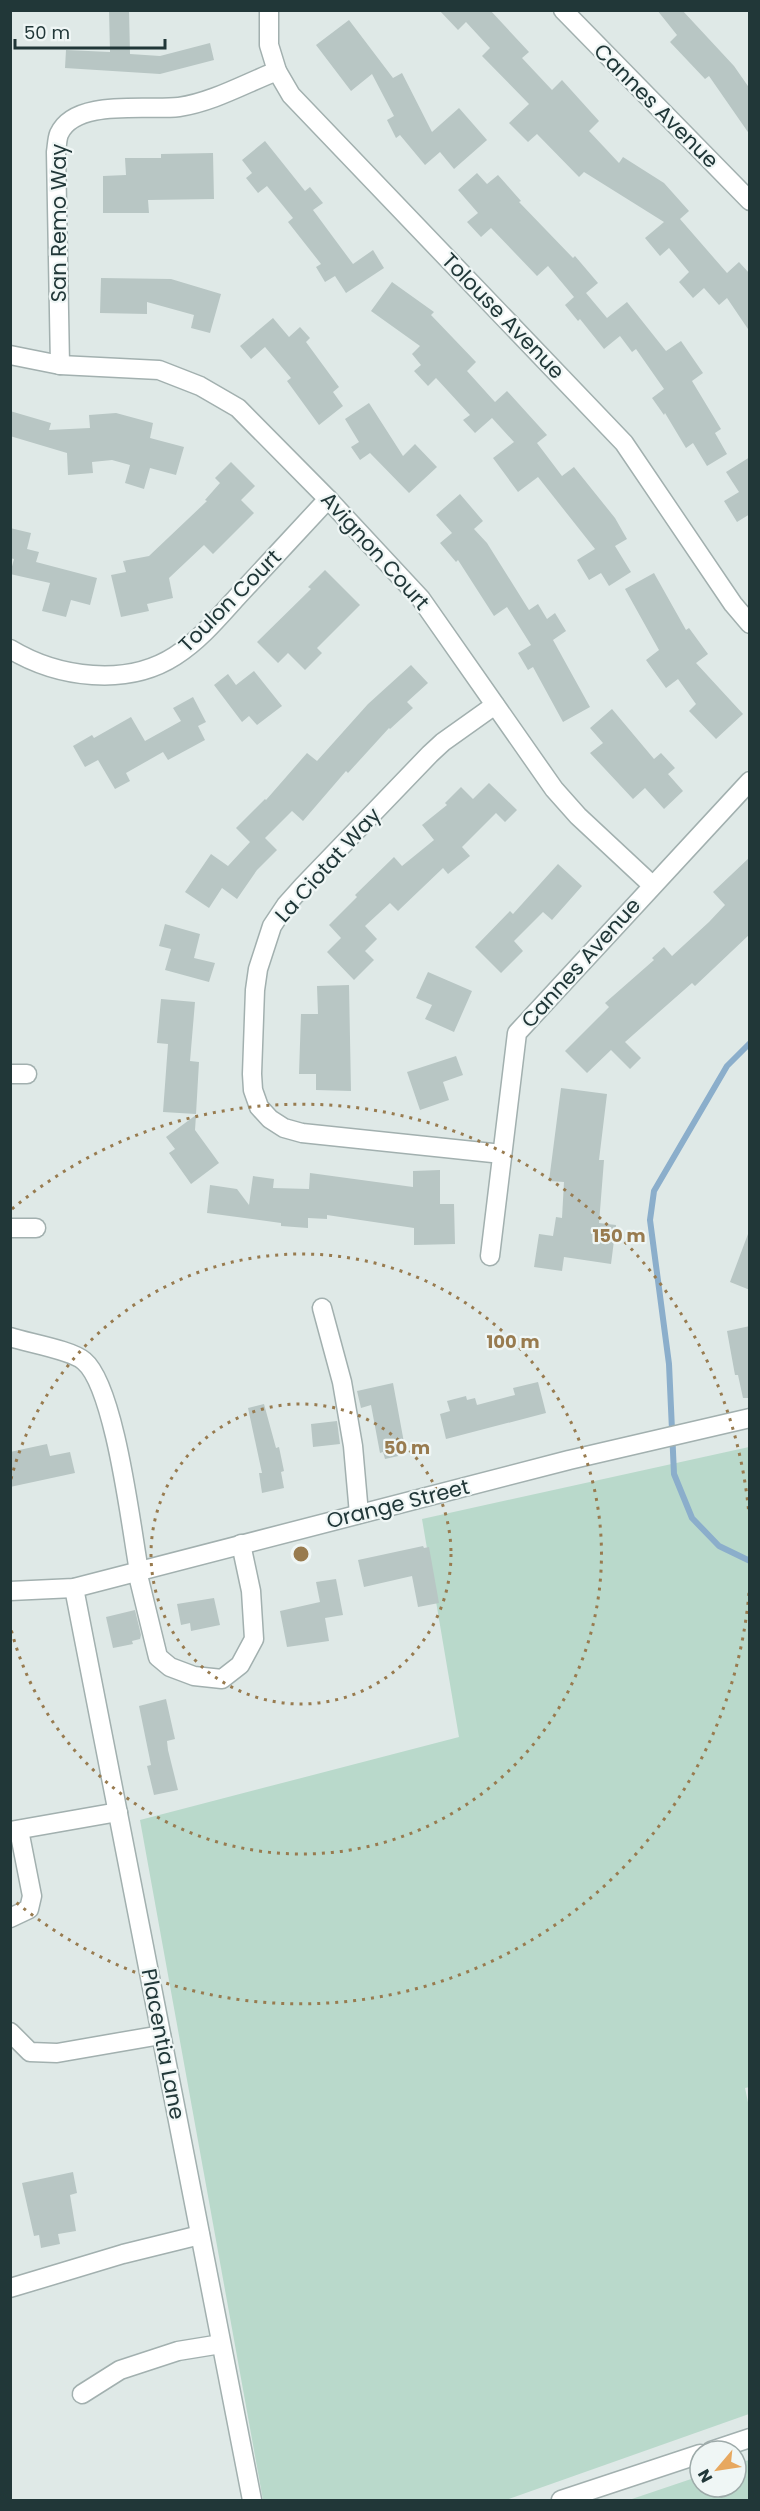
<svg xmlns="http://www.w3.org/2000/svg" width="760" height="2511" viewBox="0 0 760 2511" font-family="Poppins,sans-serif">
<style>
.green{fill:#b9d9cb}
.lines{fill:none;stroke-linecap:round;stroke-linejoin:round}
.stream{stroke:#8baecb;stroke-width:6}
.building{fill:#b8c6c4}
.minor-casing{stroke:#a2b0af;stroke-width:21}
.minor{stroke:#fff;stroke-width:18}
.ring{fill:none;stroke:#987b4f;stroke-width:3;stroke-dasharray:3 6}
.labels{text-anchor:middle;stroke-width:4.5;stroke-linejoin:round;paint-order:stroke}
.street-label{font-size:21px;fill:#213738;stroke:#eff6f5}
.centre{fill:#987b4f;stroke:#eff6f5;stroke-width:3}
.ring-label{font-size:18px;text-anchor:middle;font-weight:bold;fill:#987b4f;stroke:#eff6f5;stroke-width:4.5;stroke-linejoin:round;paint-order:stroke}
</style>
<rect width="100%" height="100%" fill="#dfe9e7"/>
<g class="green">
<polygon points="749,1447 750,2087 745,2088 750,2112 749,2414 506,2500 263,2500 140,1820 459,1737 422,1519"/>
<polygon points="749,2460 749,2500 629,2500 700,2476 700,2487 736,2487 736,2464"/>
</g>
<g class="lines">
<polyline class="stream" points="750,1043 727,1066 654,1191 650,1220 669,1364 674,1474 692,1518 719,1546 750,1561"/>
</g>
<g class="building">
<polygon points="109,10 129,10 130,54 160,56 210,43 214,60 160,74 65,68 66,50 110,52"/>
<polygon points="439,10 490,10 529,52 522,58 552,90 562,80 599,121 589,131 619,163 623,157 664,183 689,211 680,219 727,273 739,262 750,274 750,332 727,298 719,305 704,288 693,298 679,282 689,272 669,248 660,256 645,238 664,222 584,172 579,177 537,134 528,142 509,123 529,104 482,56 490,48 466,22 458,30"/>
<polygon points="657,10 682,10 734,66 750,89 750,135 709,76 705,79 670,42 677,35"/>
<polygon points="349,20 393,78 402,73 432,132 459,108 487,140 454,169 440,152 425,165 400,135 396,138 387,120 394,116 372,74 351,91 316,45"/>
<polygon points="265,141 305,191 310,187 323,203 313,210 353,264 373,250 384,268 346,293 335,276 325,282 316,267 321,264 288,222 293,218 267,186 258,193 246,178 252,173 242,160"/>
<polygon points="213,153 214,199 148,200 149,213 103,213 103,176 126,175 125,158 161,158 161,154"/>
<polygon points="477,173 487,184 498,175 521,201 519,202 573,258 575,256 598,283 586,293 607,318 627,302 666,351 681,341 703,373 692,381 721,429 715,433 727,454 707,466 693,443 686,448 665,413 664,415 652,398 664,389 636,349 632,352 620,336 604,349 580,319 578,321 565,305 574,297 548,266 537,276 491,228 481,237 467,222 478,213 458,190"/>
<polygon points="101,278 171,279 221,294 210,333 191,328 194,315 147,302 147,314 100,313"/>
<polygon points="392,282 434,312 431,315 476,362 467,371 495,402 507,391 547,435 537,443 562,476 574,467 615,518 627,539 615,546 631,572 609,586 601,573 589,580 577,560 595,549 538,477 518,492 493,458 514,442 492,418 475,433 463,420 470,415 436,378 428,386 414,371 421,365 412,354 420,346 371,311"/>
<polygon points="273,318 289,337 300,327 310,338 306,342 339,387 333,392 343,406 319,425 287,381 291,378 265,347 251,359 240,346"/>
<polygon points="369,403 403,456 415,444 437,467 409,493 370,453 360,460 351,447 359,442 345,419"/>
<polygon points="10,411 51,423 49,430 90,428 89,415 116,413 153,423 150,438 184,447 176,475 150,468 144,489 125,483 130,465 112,460 92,462 93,473 68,475 67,453 10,436"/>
<polygon points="750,457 750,514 737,522 724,501 739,492 726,472"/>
<polygon points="231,462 255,486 241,500 254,513 213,554 204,545 169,578 173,598 147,604 149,611 121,617 111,575 126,572 123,561 149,556 207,501 205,500 220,483 215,478"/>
<polygon points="460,494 483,521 474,529 487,543 529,610 538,604 547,619 555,613 566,631 553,640 590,707 563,722 533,667 528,670 518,653 531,645 507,607 494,616 458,560 456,562 440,543 452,533 436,515"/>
<polygon points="10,528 31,533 27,549 39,552 36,562 97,578 90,605 71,600 66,617 42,611 50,583 10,574 14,559 10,558"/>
<polygon points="325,570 360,605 317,648 322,653 305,670 288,653 278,663 257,642 311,589 308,587"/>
<polygon points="654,573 686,630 689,628 708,654 696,663 743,714 716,739 689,711 696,704 678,679 666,688 646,660 659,650 625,589"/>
<polygon points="411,665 428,683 407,702 413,708 390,729 389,728 348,773 346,771 303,821 292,811 265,838 277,850 257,870 237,899 222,888 209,908 185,892 211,854 228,866 250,842 236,828 265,799 266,800 307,753 317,761 368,704"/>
<polygon points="254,671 282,706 257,725 249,716 242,722 214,685 228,674 236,685"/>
<polygon points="193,697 206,722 198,726 205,740 168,760 163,752 126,773 130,781 115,789 98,760 85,767 73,746 92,735 94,738 131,717 145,741 181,721 173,708"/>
<polygon points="612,709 654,759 661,753 675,768 668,774 683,791 664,809 645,788 633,799 590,753 603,743 590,728"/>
<polygon points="489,783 517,810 505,822 496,813 462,847 470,856 448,874 443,868 398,911 390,903 365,926 377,939 365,951 374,960 354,980 327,952 341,938 329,925 357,897 355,895 394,857 402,866 434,840 422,825 447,805 445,803 461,787 473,799"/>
<polygon points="750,857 750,934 695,986 692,983 625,1042 641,1058 630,1069 611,1050 587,1073 565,1051 609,1007 605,1003 654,960 652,958 664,947 672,956 709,922 725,905 713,892"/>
<polygon points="558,864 582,886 552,920 543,912 514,941 523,951 501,973 475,947 510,911 513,914"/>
<polygon points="165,924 200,934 194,958 215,963 209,982 165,970 171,949 159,946"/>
<polygon points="428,972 472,991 454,1032 425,1019 432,1005 416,998"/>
<polygon points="349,985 351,1091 316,1090 316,1074 299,1074 301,1014 318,1014 317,986"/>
<polygon points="161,999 195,1002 190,1061 199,1062 196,1114 163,1112 168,1044 157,1043"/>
<polygon points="456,1056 463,1075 443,1082 449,1100 420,1110 407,1072"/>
<polygon points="561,1088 607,1094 599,1160 604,1160 599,1223 616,1225 611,1264 564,1257 562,1271 534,1267 539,1234 553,1236 556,1217 562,1218 564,1182 549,1181"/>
<polygon points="196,1115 195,1130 219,1163 191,1184 169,1153 175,1149 166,1137"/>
<polygon points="440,1170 440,1204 454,1204 455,1244 414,1245 414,1228 327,1215 327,1219 308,1218 308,1228 281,1226 281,1223 207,1213 210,1185 237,1189 249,1205 253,1176 274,1179 273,1188 309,1189 310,1173 413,1187 413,1171"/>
<polygon points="748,1234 750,1234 750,1290 730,1282"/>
<polygon points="750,1326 750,1398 743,1398 738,1375 735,1375 727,1331"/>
<polygon points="538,1382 546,1413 446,1439 440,1414 450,1411 447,1401 466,1396 467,1400 475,1398 477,1405 515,1395 513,1388"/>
<polygon points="393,1383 405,1448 402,1448 403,1455 385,1459 383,1452 380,1453 371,1405 361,1408 357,1391"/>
<polygon points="264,1404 276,1448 279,1447 284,1471 281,1472 284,1488 262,1493 259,1473 262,1473 248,1408"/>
<polygon points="337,1421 340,1444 313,1447 311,1424"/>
<polygon points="47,1444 50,1456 70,1452 75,1473 10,1487 10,1452"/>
<polygon points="423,1546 424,1548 429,1547 439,1603 418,1607 412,1576 364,1587 358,1560"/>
<polygon points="336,1579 343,1615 325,1618 329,1641 287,1647 280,1611 320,1602 316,1582"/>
<polygon points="214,1598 220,1625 191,1631 190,1623 181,1625 177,1604"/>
<polygon points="135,1610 141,1635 140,1639 132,1641 133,1644 113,1648 106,1617"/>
<polygon points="166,1699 175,1739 167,1741 168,1750 178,1790 154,1795 147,1766 151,1765 139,1706"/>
<polygon points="73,2172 77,2193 70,2195 76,2231 58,2234 60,2244 41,2248 39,2235 34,2236 22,2183"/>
</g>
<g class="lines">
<defs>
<g id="minor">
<polyline points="269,10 269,45 277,71 291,95 624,443 733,604 750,624"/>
<polyline points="563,10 750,201"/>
<polyline points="10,355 60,365 159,370 200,386 238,408 328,499 421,599 554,789 578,816 652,885"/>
<path d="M 60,365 L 56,152 C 57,146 57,139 59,134 C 75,98 147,111 179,107 C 213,102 246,83 277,71"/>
<path d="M 10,649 C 58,678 127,687 175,656 C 200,640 219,617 238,596 C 268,564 298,531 328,499"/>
<polyline points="495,705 443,742 430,754 303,886 286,905 272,926 258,969 255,990 252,1074 253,1090 259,1107 270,1119 284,1128 302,1133 502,1154"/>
<polyline points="10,1074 27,1074"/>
<polyline points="10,1228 36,1228"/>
<polyline points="490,1256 517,1033 750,781"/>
<polyline points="322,1308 342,1382 353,1446 359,1514"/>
<path d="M 10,1337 C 28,1343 72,1350 84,1361 C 115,1387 131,1527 139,1571"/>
<polyline points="137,1571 158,1657 170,1667 194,1676 222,1679 240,1665 254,1639 251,1591 241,1544"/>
<polyline points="74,1588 252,2500"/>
<polyline points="10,1591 74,1588 569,1460 750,1418"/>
<polyline points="10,1831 118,1812"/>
<polyline points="10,1918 29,1909 32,1896 19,1830"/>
<polyline points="10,2032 30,2052 57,2053 161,2035"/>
<polyline points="10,2288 123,2254 200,2235"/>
<polyline points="82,2394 120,2370 178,2351 221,2344"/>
<polyline points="711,2451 750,2438"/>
<polyline points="561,2500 700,2454"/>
</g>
</defs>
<use href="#minor" class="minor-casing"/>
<use href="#minor" class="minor"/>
</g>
<g class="ring">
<circle cx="301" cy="1554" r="150"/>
<path d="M11 1479A300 300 0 1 1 11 1629"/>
<path d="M749 1593A450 450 0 0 1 12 1899M12 1209A450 450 0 0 1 749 1515"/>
</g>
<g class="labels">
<g class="street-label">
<text transform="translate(656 106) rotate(45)" y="7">Cannes Avenue</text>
<text transform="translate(59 223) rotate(-90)" y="7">San Remo Way</text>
<text transform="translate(503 316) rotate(46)" y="7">Tolouse Avenue</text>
<text transform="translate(375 551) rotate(48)" y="7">Avignon Court</text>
<text transform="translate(230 601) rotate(-45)" y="7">Toulon Court</text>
<text transform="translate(328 865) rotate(-48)" y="7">La Ciotat Way</text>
<text transform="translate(581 963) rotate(-48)" y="7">Cannes Avenue</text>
<text transform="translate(398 1504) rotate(-14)" y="7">Orange Street</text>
<text transform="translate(163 2044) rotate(79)" y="7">Placentia Lane</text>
</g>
</g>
<circle cx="301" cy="1554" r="9" class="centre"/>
<g class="ring-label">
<text x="619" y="1242">150 m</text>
<text x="513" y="1348">100 m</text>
<text x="407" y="1454">50 m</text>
</g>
<rect width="760" height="2511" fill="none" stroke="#213738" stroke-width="24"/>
<g transform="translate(718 2469) rotate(241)"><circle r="28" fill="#eff6f5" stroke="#9daaa9" stroke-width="1.5"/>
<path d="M0-4.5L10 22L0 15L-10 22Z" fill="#e7a85f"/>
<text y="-9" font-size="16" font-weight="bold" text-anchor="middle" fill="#213738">N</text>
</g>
<path d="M15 39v9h150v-9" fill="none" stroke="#213738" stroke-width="3"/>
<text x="24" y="39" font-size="18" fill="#213738" stroke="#eff6f5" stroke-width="4.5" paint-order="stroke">50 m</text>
</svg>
